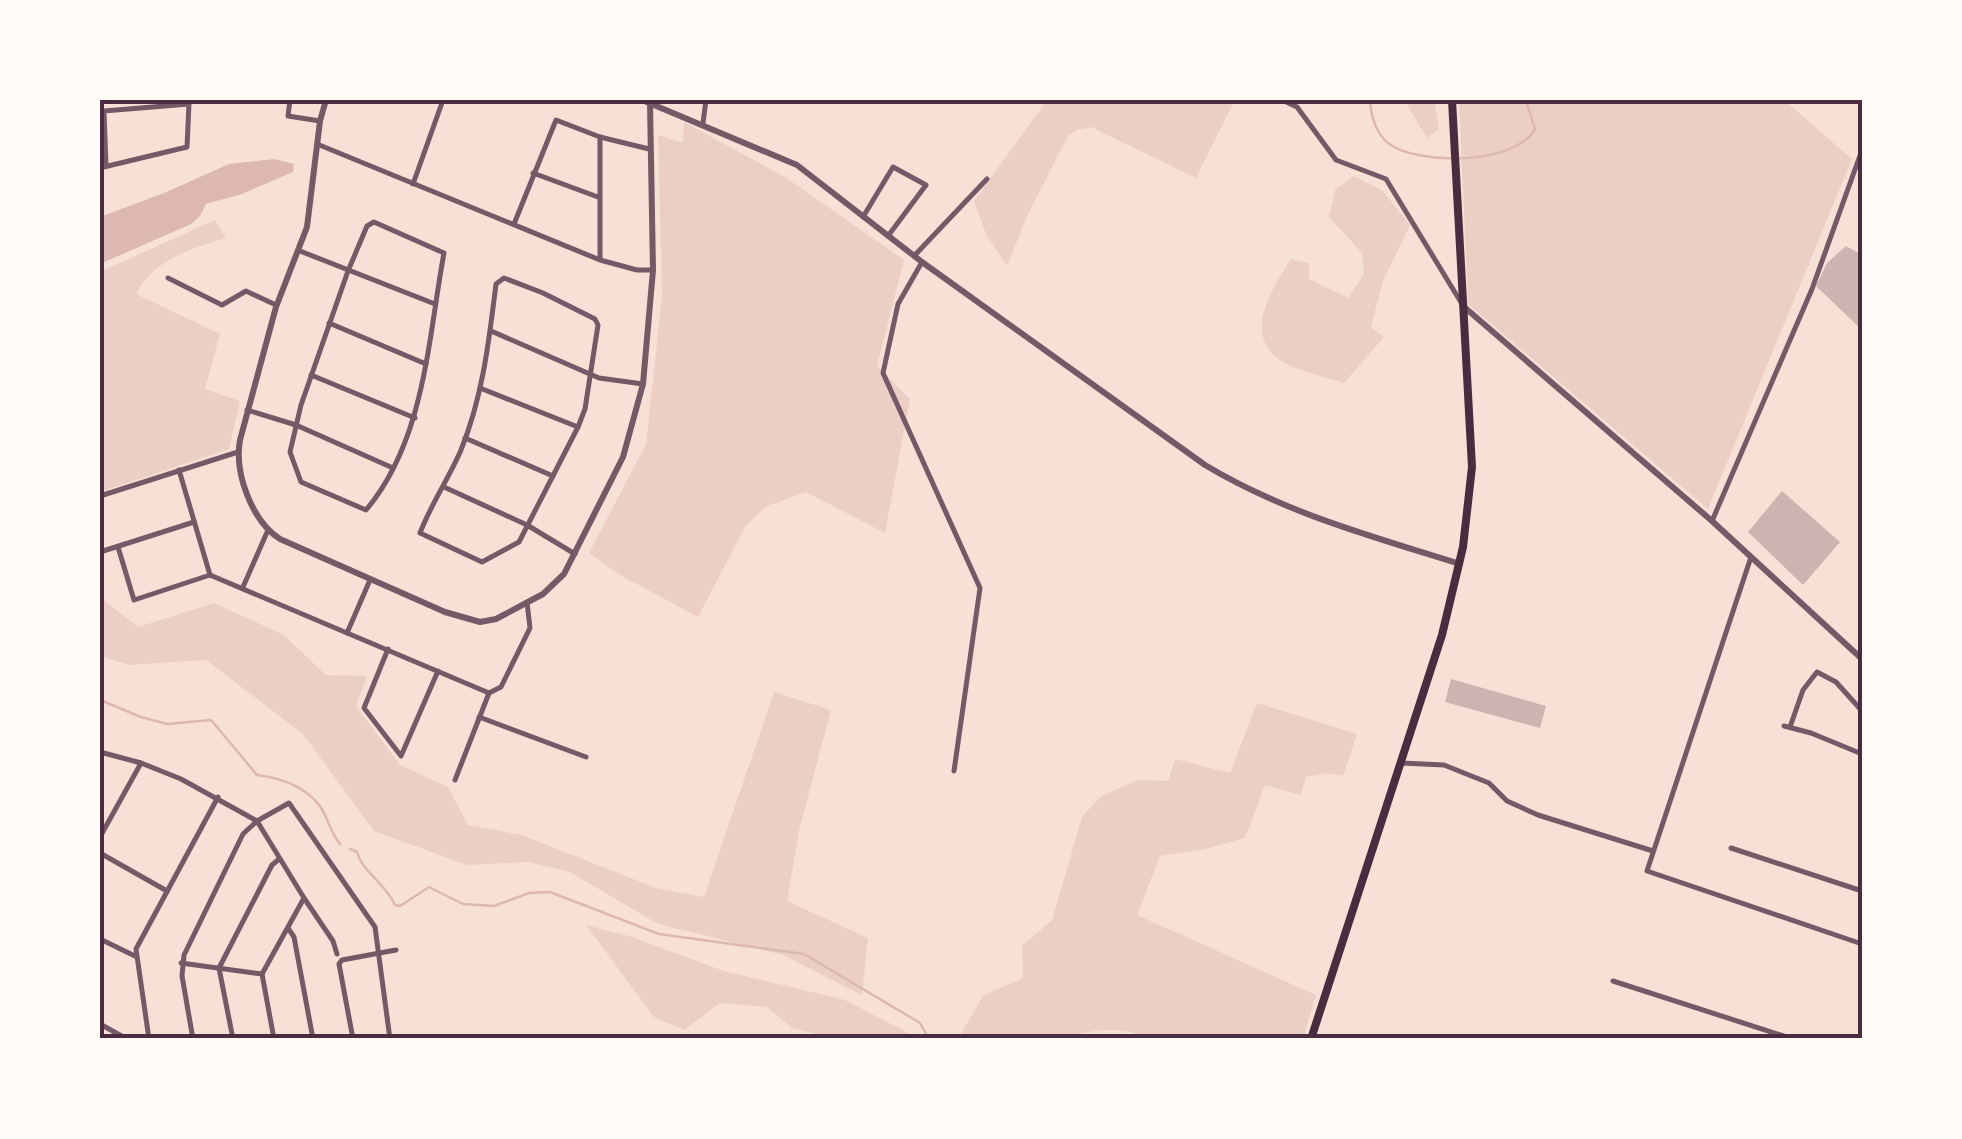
<svg xmlns="http://www.w3.org/2000/svg" width="1962" height="1139" viewBox="0 0 1962 1139" font-family="'IBM Plex Serif',serif">
<style>
.green{fill:#ebcfc5}
.water{fill:#dcb8b0}
.lines{fill:none;stroke-linecap:round;stroke-linejoin:round}
.stream{stroke:#dcb8b0;stroke-width:2.5}
.building{fill:#ccb4b1}
.minor{stroke:#755966;stroke-width:5}
.tertiary{stroke:#755966;stroke-width:6}
.trunk{stroke:#4a2c40;stroke-width:8}
.neatline{fill:none;stroke:#4a2c40;stroke-width:4}
</style>
<rect width="100%" height="100%" fill="#f7e1d7"/>
<g class="green">
<polygon points="1047,100 1235,100 1196,178 1091,127 1077,130 1068,136 1028,214 1007,266 986,234 974,201"/>
<polygon points="1404,100 1434,100 1439,129 1427,138"/>
<polygon points="1459,100 1784,100 1852,159 1708,509 1468,304"/>
<polygon points="684,122 785,177 904,260 877,366 910,399 885,533 806,492 767,506 746,525 698,617 620,575 589,553 646,444 662,296 658,135 683,143"/>
<path d="M 1354,176 L 1382,190 L 1410,225 L 1383,281 L 1371,327 L 1384,337 L 1344,383 C 1324,376 1293,371 1277,358 C 1243,331 1274,286 1291,259 L 1309,263 L 1309,279 L 1348,298 L 1364,274 L 1362,253 L 1329,217 L 1335,190 Z"/>
<path d="M 215,220 L 226,238 C 191,249 154,259 136,294 L 220,334 L 205,389 L 240,401 L 229,449 L 100,492 L 100,272 Z"/>
<polygon points="100,597 138,627 214,603 284,635 326,675 367,676 356,706 400,765 448,787 468,825 522,835 656,888 704,897 774,692 831,710 799,831 787,901 868,938 862,995 783,955 658,924 570,872 528,862 467,865 374,831 303,734 206,660 129,665 100,656"/>
<path d="M 1257,703 L 1357,734 L 1343,776 L 1327,773 L 1306,777 L 1301,795 L 1265,785 L 1245,838 L 1205,849 L 1160,856 L 1137,915 L 1316,995 L 1303,1039 L 1149,1039 C 1112,1021 1085,1035 1047,1039 C 1018,1042 987,1039 958,1039 L 983,996 L 1023,978 L 1022,946 L 1052,920 L 1082,817 L 1100,797 L 1137,780 L 1168,781 L 1175,759 L 1230,773 Z"/>
<polygon points="586,925 629,936 724,971 845,1000 920,1039 836,1039 792,1028 767,1007 720,1003 684,1030 654,1017"/>
</g>
<polygon class="water" points="274,159 294,164 293,172 242,194 206,204 200,216 191,224 100,264 100,217 164,193 229,164"/>
<g class="lines">
<g class="stream">
<path d="M 1370,100 C 1371,116 1375,132 1388,143 C 1417,166 1516,165 1535,129 L 1526,100"/>
<path d="M 100,700 L 141,717 L 167,724 L 211,720 L 257,775 C 283,778 313,789 325,815 C 330,826 332,834 340,844"/>
<path d="M 350,849 L 357,852 C 362,872 385,882 395,905 L 400,906 L 429,887 L 463,904 L 494,906 L 529,893 L 550,892 L 659,934 L 804,954 L 920,1023 L 929,1039"/>
</g>
</g>
<g class="building">
<polygon points="1846,246 1862,255 1862,330 1816,286 1827,263"/>
<polygon points="1782,491 1840,542 1803,585 1748,532"/>
<polygon points="1451,679 1546,706 1540,728 1445,702"/>
</g>
<g class="lines">
<g class="minor">
<polyline points="290,100 288,116 320,121"/>
<polyline points="1282,100 1297,107 1336,160 1386,179 1462,304"/>
<polyline points="703,123 706,100"/>
<polyline points="600,137 600,259"/>
<polyline points="317,144 600,260 637,270 653,270"/>
<polyline points="100,168 108,166 187,147 189,104 104,111 106,166"/>
<polyline points="533,173 598,197"/>
<polyline points="413,184 443,100"/>
<polyline points="863,217 893,167 926,185 888,236"/>
<path d="M 374,222 L 444,253 C 428,339 425,440 366,510 L 301,482 L 290,452 L 301,405 L 348,271 L 367,226 Z"/>
<polyline points="514,224 556,120 600,137 649,149"/>
<polyline points="300,251 435,304"/>
<polyline points="914,256 987,179"/>
<polyline points="922,262 898,304 883,373 980,588 954,771"/>
<polyline points="168,278 222,305 246,291 276,305"/>
<path d="M 504,278 L 543,293 L 595,319 L 598,325 L 585,409 L 578,427 L 519,542 L 482,562 L 420,533 C 431,504 449,478 461,450 C 483,396 489,340 496,284 Z"/>
<polyline points="329,323 426,364"/>
<polyline points="491,331 599,378 643,384"/>
<polyline points="311,375 415,418"/>
<polyline points="480,388 578,427"/>
<polyline points="247,410 296,425 393,468"/>
<polyline points="465,438 553,476"/>
<polyline points="179,470 210,575"/>
<polyline points="444,487 527,525 575,554"/>
<polyline points="100,496 238,452"/>
<polyline points="1712,521 1812,289 1862,150"/>
<polyline points="118,547 134,600 210,575 489,693 501,687 530,628 527,602"/>
<polyline points="100,552 194,522"/>
<polyline points="1751,557 1647,871 1862,944"/>
<polyline points="243,587 268,530"/>
<polyline points="347,633 370,580"/>
<polyline points="388,649 364,708 401,756 438,671"/>
<polyline points="479,717 586,757"/>
<polyline points="1784,726 1811,733 1862,754"/>
<polyline points="1790,727 1803,690 1817,672 1836,682 1862,711"/>
<polyline points="100,752 141,763 181,779 257,821 304,898 262,974 181,963"/>
<polyline points="1401,763 1444,765 1489,783 1507,801 1538,815 1653,851"/>
<polyline points="455,780 489,693"/>
<polyline points="100,837 141,763"/>
<polyline points="1731,848 1862,891"/>
<polyline points="100,853 167,891"/>
<polyline points="304,898 333,941 337,954"/>
<polyline points="288,928 294,937 313,1039"/>
<polyline points="100,939 135,956"/>
<polyline points="262,974 274,1039"/>
<polyline points="1613,981 1793,1039"/>
<polyline points="100,1024 127,1039"/>
<polyline points="149,1039 136,949 218,797"/>
<polyline points="193,1039 182,976 184,955 243,834 257,821 289,803 375,927 390,1039"/>
<polyline points="233,1039 219,968 272,865 278,860"/>
<polyline points="353,1039 339,964 342,960 396,950"/>
</g>
<g class="tertiary">
<path d="M 326,100 L 320,121 L 307,227 L 276,307 L 240,440 C 234,473 252,521 280,539 L 445,612 L 480,622 L 496,619 L 543,594 L 564,574 L 623,457 L 643,384 L 653,270 L 650,103"/>
<path d="M 642,100 L 797,165 L 922,262 L 1205,465 C 1285,513 1371,536 1460,564"/>
<polyline points="1463,306 1712,521 1862,659"/>
</g>
<polyline class="trunk" points="1311,1039 1442,635 1463,547 1472,467 1452,100"/>
</g>
<rect width="1962" height="1139" fill="none" stroke="#fffaf5" stroke-width="205"/>
<rect x="102" y="102" width="1758" height="934" class="neatline"/>
</svg>
